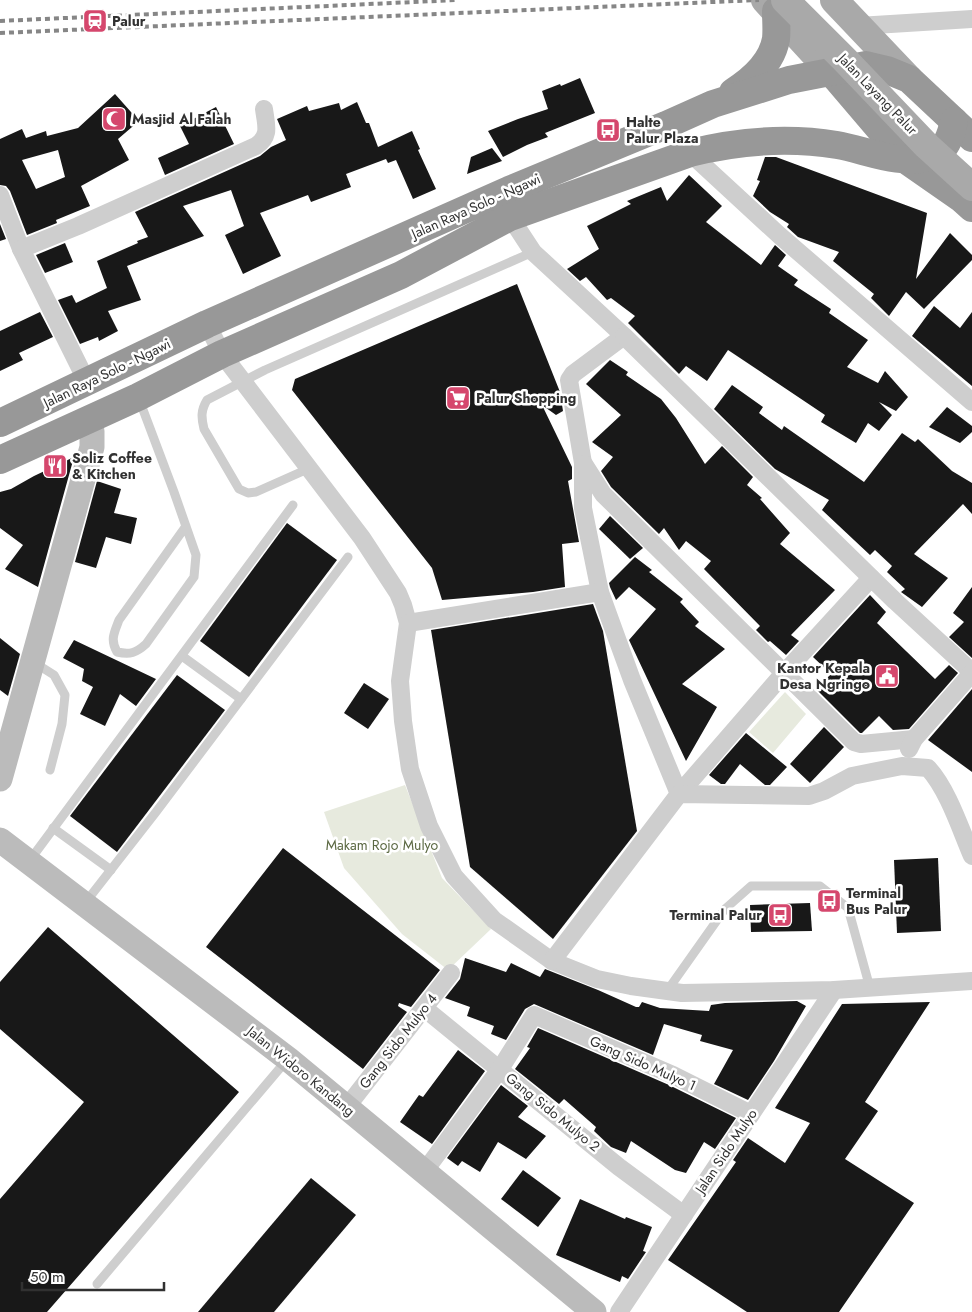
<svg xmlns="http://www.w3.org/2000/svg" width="972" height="1312" viewBox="0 0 972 1312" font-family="Jost,sans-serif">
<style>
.green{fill:#e7eade}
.building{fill:#181818;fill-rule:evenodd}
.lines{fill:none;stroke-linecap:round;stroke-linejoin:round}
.lane{stroke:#cecece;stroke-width:9}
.street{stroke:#cecece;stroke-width:18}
.secondary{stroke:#bbb;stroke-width:25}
.primary{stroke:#a9a9a9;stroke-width:28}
.highway{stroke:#989898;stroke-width:28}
.rail{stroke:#868686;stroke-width:4;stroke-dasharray:5 4;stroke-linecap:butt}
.primary-bridge{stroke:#a9a9a9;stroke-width:28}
.labels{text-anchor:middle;stroke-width:5;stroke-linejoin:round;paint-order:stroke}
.poi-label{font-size:14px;font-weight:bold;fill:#313131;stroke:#fff;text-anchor:start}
.street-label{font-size:14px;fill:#313131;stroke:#fff}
.park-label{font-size:14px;fill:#5c6943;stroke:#fff}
</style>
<rect width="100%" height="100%" fill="#fff"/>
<g class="green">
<polygon points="785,692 806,714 773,753 749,732"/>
<polygon points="405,785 442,878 491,929 448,970 402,934 344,868 324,812"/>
</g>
<g class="building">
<polygon points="580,78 595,113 545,133 548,137 527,145 503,157 488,131 518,119 548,109 542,91 560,84 561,86"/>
<path d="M 115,94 L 139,121 L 118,139 L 129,160 L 81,186 L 90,206 L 56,220 L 57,223 L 27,235 L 10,191 L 6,186 L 0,185 L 0,139 L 22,129 L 26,138 L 46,131 L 47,136 L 78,128 ZM 58,150 L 65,177 L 36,189 L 22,160 Z"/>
<polygon points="357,102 366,123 369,123 378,147 412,131 420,149 418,150 436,189 413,199 396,160 388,163 386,159 346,174 351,187 311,202 308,195 260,213 281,256 243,274 225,235 244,226 231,190 183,206 204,236 127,266 141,300 108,311 118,331 99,341 98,337 80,344 58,300 72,295 76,303 107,288 97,261 138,243 137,241 148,237 135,212 260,156 271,147 286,140 277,119 307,106 309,111 339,103 341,110"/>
<polygon points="216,107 234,144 165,175 158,158 189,144 180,126"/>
<polygon points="492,148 502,161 467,174 471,157"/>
<polygon points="765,157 776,157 927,213 916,279 950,233 972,255 972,260 924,309 906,292 889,316 871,298 874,294 833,261 839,252 798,237 787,227 789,224 770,212 753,196 760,181 757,180"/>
<polygon points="689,175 722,206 706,222 761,265 775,245 786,255 778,266 798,280 794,285 831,309 829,313 868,340 847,367 878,383 885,371 908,397 896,411 879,402 892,415 879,431 868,423 856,443 821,422 825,415 728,350 707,381 686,366 679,374 628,323 635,316 611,298 607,300 586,277 580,281 567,269 599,249 587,226 631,204 627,201 661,187 667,201"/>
<polygon points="0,224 6,239 0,241"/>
<polygon points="65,243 73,262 45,273 36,255"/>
<polygon points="517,284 560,392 563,411 556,415 542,405 572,467 572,479 568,481 579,542 562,544 565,587 533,592 442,600 432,568 292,390 295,379"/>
<polygon points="934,306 960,328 972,312 972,386 912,336"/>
<polygon points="40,312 53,337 19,353 23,360 0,371 0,331"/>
<polygon points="610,360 628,372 626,375 661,399 676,418 705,464 722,446 753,477 747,485 762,498 760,499 790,533 780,544 835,590 791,635 799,641 786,655 770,641 768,642 756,630 760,626 704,569 711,561 686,541 679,550 664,528 659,534 611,487 601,471 613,457 592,442 621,415 586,384"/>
<polygon points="732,385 763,407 759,413 782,430 784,426 864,482 902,433 915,442 918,439 952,471 972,483 972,514 963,504 914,554 948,578 922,607 901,592 905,589 887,572 892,566 875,550 870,555 822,510 829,500 775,469 714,409"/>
<polygon points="947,407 972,426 972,432 960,443 929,427"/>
<polygon points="74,457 38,587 5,569 23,545 0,528 0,492 11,489 34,476"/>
<polygon points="97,481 121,489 114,513 137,518 131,544 106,537 96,568 75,562"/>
<polygon points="610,516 643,548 630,559 599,529"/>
<polygon points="287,523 337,560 249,677 200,641"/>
<polygon points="635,557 652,570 649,572 683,599 680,602 699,622 695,626 725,649 682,684 717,707 686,761 629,640 656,609 629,587 616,600 610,587 609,583"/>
<polygon points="972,587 972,658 949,637 964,622 953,613"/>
<polygon points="870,595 886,612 877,623 935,679 949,665 958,673 909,729 893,730 879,716 862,733 860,733 816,689 831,674 813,657"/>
<polygon points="593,604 603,631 637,831 553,939 470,867 431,630"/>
<polygon points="0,638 20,654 8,696 0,690"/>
<polygon points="74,640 156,679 136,706 120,694 105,726 80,714 93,687 82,681 84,669 63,658"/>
<polygon points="177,675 225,710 117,852 70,816"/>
<polygon points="364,683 389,699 368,729 344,713"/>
<polygon points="972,689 972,772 928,740"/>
<polygon points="824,727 844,747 810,783 790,764"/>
<polygon points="746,733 787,767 770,785 765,785 740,764 725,784 721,784 709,775"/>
<polygon points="283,848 440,970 411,1007 399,1003 398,1006 407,1012 363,1069 206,947"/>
<polygon points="938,858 941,931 897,933 894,860"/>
<polygon points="810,903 812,931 751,932 750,905"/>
<polygon points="48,927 239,1092 47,1312 0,1312 0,1199 84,1102 0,1029 0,982"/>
<polygon points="465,958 506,972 511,963 540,977 545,969 598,990 636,1007 639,1007 642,1002 660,1008 709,1011 711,1005 725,1003 797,1001 806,1006 774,1061 748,1100 714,1084 733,1050 700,1041 702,1035 664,1024 653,1055 534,1004 525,1009 506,1040 491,1034 494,1026 467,1016 470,1007 445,998 460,979"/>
<polygon points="930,1002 865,1102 878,1111 845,1159 914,1203 839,1312 747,1312 668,1260 736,1162 733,1160 748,1138 785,1163 810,1123 775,1108 842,1004"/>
<polygon points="538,1028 669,1085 736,1118 715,1149 704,1142 686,1173 675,1170 631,1141 626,1153 611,1147 594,1131 596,1127 564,1099 559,1104 515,1069 530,1048 527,1047"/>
<polygon points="458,1050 485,1071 432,1144 400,1122 419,1095 423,1097"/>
<polygon points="501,1085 528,1106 518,1117 546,1136 526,1159 498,1142 480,1172 462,1161 458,1166 447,1158"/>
<polygon points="523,1170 561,1198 538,1227 501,1199"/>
<polygon points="311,1178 356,1215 274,1312 198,1312"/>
<polygon points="580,1199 625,1219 626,1217 652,1227 643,1251 646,1252 628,1279 622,1276 620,1282 556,1255"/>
</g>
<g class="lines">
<g class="lane">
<path d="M 139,399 L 174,492 L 196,555 L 194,577 L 146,644 C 136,653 130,655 117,652 C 110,640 114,633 119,620 L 186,526"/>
<path d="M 310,468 L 256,492 L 248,493 L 239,489 L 204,429 C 201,417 201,410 207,400 L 265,370 L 533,252"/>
<polyline points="182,656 241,699"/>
<polyline points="35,663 54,675 65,695 62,724 50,770"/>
<polyline points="53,828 111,870"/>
<polyline points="30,860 293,505"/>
<polyline points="85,903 156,812 348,557"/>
<polyline points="667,991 725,909 751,886 820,886 848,908 870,988"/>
<polyline points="97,1284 286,1061"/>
</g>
<g class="street">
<polyline points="858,26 972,19"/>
<polyline points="690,153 779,235 972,402"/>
<polyline points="0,195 21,249 87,382"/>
<polyline points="510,217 533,252 624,336 573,374 569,380 583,463 583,508 600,592 632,680 679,794 784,673 871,578"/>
<path d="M 21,249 L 78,226 L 256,146 C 271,136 266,125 264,109"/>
<polyline points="207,324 222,354 362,538 398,593 403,605 408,623 400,681 403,721 410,769 429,826 454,876 494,920 552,961 597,979 631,986 682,993 834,990 972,981"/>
<polyline points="624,336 895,601 972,672"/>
<polyline points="584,464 603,494 854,742 861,744 914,739"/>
<polyline points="408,623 600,592"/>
<polyline points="909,749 914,739 972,673"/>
<path d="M 552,961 L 679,794 L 809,796 L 824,791 L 852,776 L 902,766 L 928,768 C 948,790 960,828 972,856"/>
<polyline points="424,1008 619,1167 684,1215"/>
<polyline points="346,1108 451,973"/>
<polyline points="424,1172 500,1069 534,1015 673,1075 751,1114"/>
<polyline points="619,1312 834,990"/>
</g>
<g class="secondary">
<polyline points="0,779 92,447 92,431 87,421"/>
<polyline points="0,840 288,1059 594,1312"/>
</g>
<g class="primary">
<polyline points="765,0 831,72"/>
<polyline points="834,0 909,79"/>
</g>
<g class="highway">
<polyline points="831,72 906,160 962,199 972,208"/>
<path d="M 733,92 C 752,80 772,62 776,39 C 777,30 776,20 776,11"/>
<polyline points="0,423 207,324 509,190 666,125 713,104 789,80 866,65 887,70 909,79 972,138"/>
<path d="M 0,460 L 138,397 L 222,354 L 401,275 L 510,217 L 690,153 C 738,141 787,137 837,145 C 866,150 900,166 930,157 C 946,153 951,135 954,121"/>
</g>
<g class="rail">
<polyline points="0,21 457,0"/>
<polyline points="0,33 759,0"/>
</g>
<polyline class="primary-bridge" points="785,0 845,60 927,146 972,187"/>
</g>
<defs>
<symbol id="station-square" viewBox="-11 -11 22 22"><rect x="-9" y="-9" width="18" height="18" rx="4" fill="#d5476d" stroke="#fff"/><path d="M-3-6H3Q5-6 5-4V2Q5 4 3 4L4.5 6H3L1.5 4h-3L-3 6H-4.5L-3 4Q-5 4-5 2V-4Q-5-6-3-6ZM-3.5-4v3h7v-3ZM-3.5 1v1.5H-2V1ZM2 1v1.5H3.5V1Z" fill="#fff"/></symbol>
<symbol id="mosque-square" viewBox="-11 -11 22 22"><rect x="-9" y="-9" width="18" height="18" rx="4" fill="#d5476d" stroke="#fff"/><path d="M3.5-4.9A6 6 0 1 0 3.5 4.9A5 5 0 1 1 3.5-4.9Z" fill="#fff"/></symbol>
<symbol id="bus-square" viewBox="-11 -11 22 22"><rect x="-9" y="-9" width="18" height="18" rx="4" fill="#d5476d" stroke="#fff"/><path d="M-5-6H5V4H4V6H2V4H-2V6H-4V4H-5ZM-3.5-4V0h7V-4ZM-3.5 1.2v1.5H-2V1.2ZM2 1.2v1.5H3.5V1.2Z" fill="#fff"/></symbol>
<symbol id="supermarket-square" viewBox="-11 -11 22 22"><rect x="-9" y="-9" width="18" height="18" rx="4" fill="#d5476d" stroke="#fff"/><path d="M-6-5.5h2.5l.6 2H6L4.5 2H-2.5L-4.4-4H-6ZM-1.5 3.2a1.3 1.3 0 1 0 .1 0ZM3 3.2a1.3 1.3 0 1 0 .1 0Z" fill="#fff"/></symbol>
<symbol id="restaurant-square" viewBox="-11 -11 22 22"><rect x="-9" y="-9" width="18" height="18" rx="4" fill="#d5476d" stroke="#fff"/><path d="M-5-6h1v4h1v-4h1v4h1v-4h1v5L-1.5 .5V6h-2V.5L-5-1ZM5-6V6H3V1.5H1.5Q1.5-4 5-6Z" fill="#fff"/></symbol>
<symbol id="civic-square" viewBox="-11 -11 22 22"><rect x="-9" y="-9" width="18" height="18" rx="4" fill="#d5476d" stroke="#fff"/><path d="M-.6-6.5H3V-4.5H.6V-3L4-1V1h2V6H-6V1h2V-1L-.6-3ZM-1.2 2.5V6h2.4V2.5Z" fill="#fff"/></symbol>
</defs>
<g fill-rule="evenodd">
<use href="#station-square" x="81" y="7" width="28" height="28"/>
<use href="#mosque-square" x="100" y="105" width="28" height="28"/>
<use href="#bus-square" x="594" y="116" width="28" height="28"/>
<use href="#supermarket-square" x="444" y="384" width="28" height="28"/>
<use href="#restaurant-square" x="41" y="452" width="28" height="28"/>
<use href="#civic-square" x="873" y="662" width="28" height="28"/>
<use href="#bus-square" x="815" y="887" width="28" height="28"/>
<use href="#bus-square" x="766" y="901" width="28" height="28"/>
</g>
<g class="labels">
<g class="poi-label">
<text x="112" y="26">Palur</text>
<text x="132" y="124">Masjid Al Falah</text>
<text x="626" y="127">Halte<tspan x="626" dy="16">Palur Plaza</tspan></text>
<text x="476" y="403">Palur Shopping</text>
<text x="72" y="463">Soliz Coffee<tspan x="72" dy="16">&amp; Kitchen</tspan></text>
<text x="870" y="673" text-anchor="end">Kantor Kepala<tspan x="870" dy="16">Desa Ngringo</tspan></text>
<text x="846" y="898">Terminal<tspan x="846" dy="16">Bus Palur</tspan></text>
<text x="762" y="920" text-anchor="end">Terminal Palur</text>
</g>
<g class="street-label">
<text transform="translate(878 94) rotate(46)" y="5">Jalan Layang Palur</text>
<text transform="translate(476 206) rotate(-24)" y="5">Jalan Raya Solo - Ngawi</text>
<text transform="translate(107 373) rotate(-26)" y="5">Jalan Raya Solo - Ngawi</text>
<text transform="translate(398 1041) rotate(-52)" y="5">Gang Sido Mulyo 4</text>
<text transform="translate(643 1063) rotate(24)" y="5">Gang Sido Mulyo 1</text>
<text transform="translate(301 1071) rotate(39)" y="5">Jalan Widoro Kandang</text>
<text transform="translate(553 1112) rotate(39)" y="5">Gang Sido Mulyo 2</text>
<text transform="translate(726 1151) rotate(-56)" y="5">Jalan Sido Mulyo</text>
</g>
<g class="park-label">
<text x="382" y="850">Makam Rojo Mulyo</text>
</g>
</g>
<path d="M22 1282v8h142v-8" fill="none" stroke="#313131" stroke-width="2.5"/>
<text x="30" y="1282" font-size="15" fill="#313131" stroke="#ffffff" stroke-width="4" paint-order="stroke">50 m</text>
</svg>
